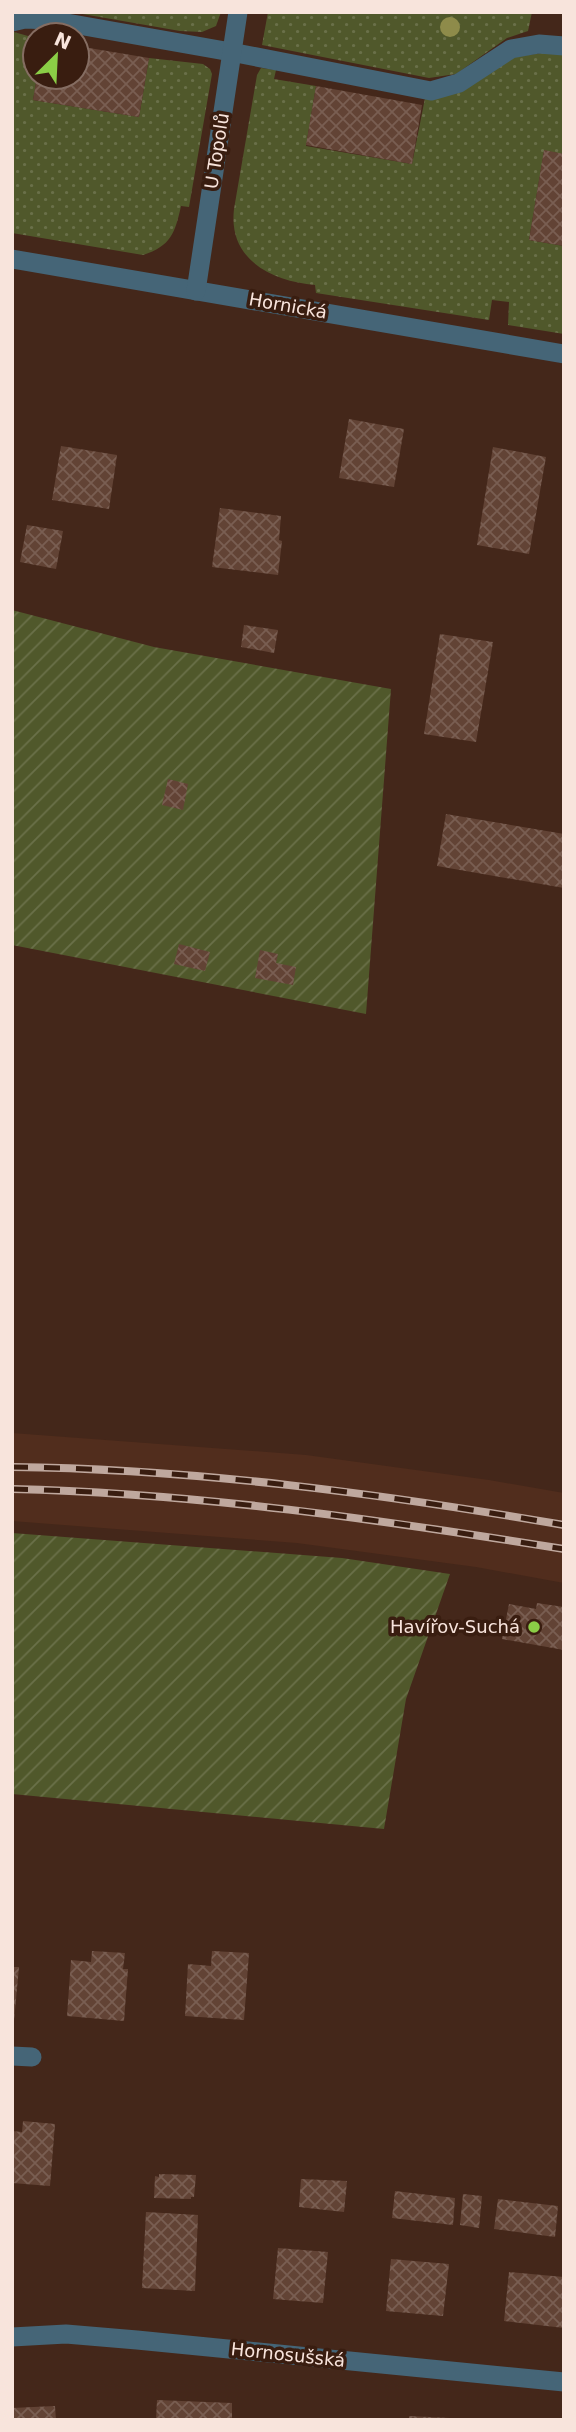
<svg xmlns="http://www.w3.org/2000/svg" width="576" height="2432" viewBox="0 0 576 2432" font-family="'DejaVu Sans',sans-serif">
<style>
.built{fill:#512d1d}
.grass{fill:url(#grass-dots)}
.garden{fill:url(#garden-furrows)}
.building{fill:url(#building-cross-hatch)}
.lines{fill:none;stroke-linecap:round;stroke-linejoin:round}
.service{stroke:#456577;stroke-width:19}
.minor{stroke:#456577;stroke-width:19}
.tertiary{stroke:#456577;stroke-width:19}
.rail-casing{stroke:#bfa89e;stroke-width:8}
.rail{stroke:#391d10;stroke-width:5;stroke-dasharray:16;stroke-linecap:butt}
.tree{fill:#8e8b4a}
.poi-dot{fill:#8bce46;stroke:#391d10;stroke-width:2.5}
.labels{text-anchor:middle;stroke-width:7;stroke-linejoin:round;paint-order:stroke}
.street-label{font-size:18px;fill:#f8e4dc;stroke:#391d10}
.poi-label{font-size:18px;fill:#f8e4dc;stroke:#391d10;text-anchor:end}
</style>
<defs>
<pattern id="grass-dots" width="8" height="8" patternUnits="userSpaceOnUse" patternTransform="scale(1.75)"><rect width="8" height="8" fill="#50582b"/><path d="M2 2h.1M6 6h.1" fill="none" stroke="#6a7049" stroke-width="1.8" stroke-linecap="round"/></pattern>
<pattern id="garden-furrows" width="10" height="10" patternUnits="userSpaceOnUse" patternTransform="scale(1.75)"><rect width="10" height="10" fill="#50582b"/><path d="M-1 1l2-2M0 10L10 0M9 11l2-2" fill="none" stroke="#6a7049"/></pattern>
<pattern id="building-cross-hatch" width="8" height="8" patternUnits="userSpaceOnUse" patternTransform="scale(1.75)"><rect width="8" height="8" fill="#624335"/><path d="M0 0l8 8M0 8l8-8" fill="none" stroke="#795e52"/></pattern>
</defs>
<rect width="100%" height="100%" fill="#44271a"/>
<polygon class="built" points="12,1433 306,1455 489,1480 564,1493 564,1583 476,1567 297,1543 12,1521"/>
<g class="grass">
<polygon points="71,12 221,12 216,26 202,32 180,31"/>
<polygon points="268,12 532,12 528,31 507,38 456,74 429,78 262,45"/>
<path d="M 14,32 L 35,38 L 37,77 L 33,100 L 139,117 L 149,58 L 203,64 L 210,69 L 212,74 L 189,207 L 181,206 C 175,233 171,246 143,255 L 12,233 Z"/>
<path d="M 564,50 L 564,154 L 544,151 L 529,240 L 564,246 L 564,334 L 508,325 L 509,302 L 492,300 L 489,320 L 316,293 L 315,285 C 272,281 228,260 234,209 L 257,75 L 261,68 L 276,70 L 274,79 L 316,86 L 306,146 L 412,164 L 426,93 L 506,58 Z"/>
</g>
<g class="garden">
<polygon points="12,610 154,647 391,689 366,1014 12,945"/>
<polygon points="12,1533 342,1558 450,1574 406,1699 384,1829 12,1794"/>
</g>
<g class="building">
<polygon points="77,46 149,58 139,117 33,100 37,77 77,77"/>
<polygon points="316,86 422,105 412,164 306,145"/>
<polygon points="544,150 564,154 564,246 529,240"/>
<polygon points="349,419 404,429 394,487 339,478"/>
<polygon points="61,446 117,455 109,509 52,500"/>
<polygon points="493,447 546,457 529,554 477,545"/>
<polygon points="220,508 281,516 279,540 282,541 278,575 212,567"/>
<polygon points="27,525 63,531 56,569 20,562"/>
<polygon points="244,625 278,630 274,653 241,647"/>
<polygon points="440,634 493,642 476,742 424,734"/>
<polygon points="168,779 188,784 183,810 162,805"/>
<polygon points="446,814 564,834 564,888 437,866"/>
<polygon points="179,944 210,952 205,971 174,964"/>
<polygon points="260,950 278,954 276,963 296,967 293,985 255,978"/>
<polygon points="537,1603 564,1607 564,1650 502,1639 509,1604 536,1609"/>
<polygon points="92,1951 125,1953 123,1969 128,1969 124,2021 67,2016 71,1960 91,1962"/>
<polygon points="212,1951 249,1953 244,2020 185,2016 188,1964 211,1966"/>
<polygon points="12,1967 19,1967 14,2021 12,2021"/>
<polygon points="23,2121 55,2124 50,2186 12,2183 12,2131 22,2132"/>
<polygon points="159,2174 196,2175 194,2197 191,2197 191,2199 154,2198 155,2176 159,2177"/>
<polygon points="301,2179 347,2181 344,2212 299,2207"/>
<polygon points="395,2191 455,2198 453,2225 392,2218"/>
<polygon points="463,2194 482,2196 479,2228 460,2225"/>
<polygon points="498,2199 558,2206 555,2237 494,2229"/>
<polygon points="146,2212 198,2215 195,2291 142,2288"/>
<polygon points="278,2248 328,2252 323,2303 273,2299"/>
<polygon points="391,2259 449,2264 443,2316 386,2311"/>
<polygon points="509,2272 564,2277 564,2328 504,2321"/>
<polygon points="157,2400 232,2403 232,2420 156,2420"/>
<polygon points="55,2406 56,2420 12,2420 12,2408"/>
<polygon points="409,2416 450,2418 450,2420 409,2420"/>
</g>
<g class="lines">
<polyline class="service" points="231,52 431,91 459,83 511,49 539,44 564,46"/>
<g class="minor">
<polyline points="12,22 25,19 50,20 231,52"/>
<polyline points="12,259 564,354"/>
<polyline points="196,291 238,12"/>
<polyline points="12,2056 32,2057"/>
</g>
<polyline class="tertiary" points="12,2337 66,2334 137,2340 564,2382"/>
<defs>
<g id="rail">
<path d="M 12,1467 C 197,1469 382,1494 564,1525"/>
<path d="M 12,1489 C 197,1493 381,1520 564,1549"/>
</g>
</defs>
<use href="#rail" class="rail-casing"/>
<use href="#rail" class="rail"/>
</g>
<circle class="tree" cx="450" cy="27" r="10"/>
<circle class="poi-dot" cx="534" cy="1627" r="7"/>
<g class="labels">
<g class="street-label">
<text transform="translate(217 151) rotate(-81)" y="6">U Topolů</text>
<text transform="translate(288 306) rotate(10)" y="6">Hornická</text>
<text transform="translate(288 2355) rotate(6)" y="6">Hornosušská</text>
</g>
<g class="poi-label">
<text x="520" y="1633">Havířov-Suchá</text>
</g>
</g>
<rect width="576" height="2432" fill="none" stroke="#f8e4dc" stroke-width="28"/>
<g transform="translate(56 56) rotate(24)"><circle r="33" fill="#391d10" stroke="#856d62" stroke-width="2"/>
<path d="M0-5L12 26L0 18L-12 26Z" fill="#8bce46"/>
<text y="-10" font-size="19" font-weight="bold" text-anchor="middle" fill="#f8e4dc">N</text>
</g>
</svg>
